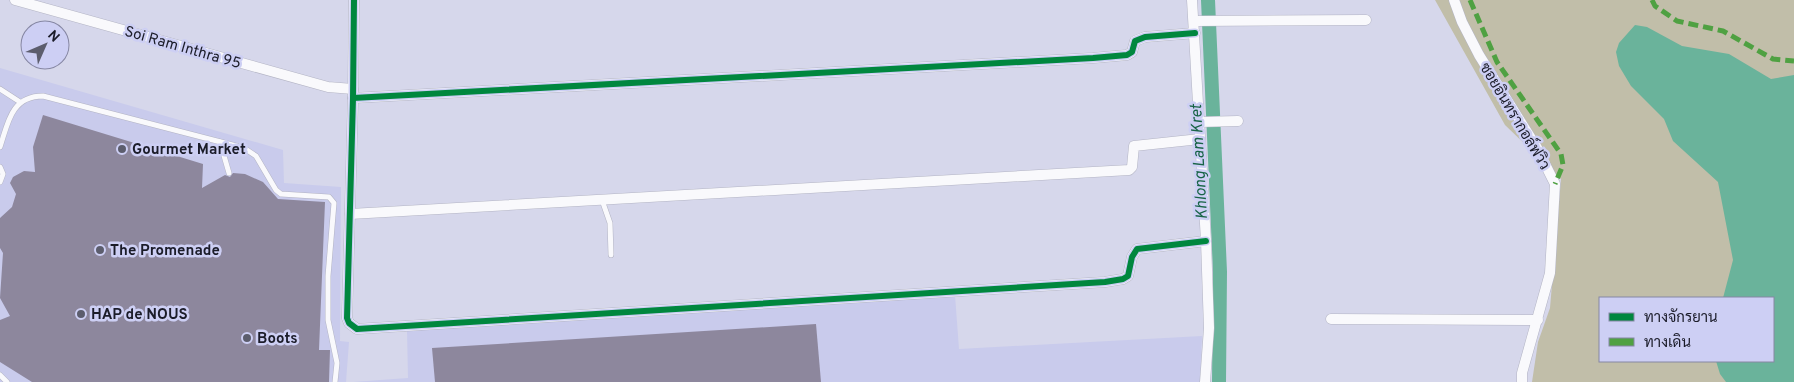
<svg xmlns="http://www.w3.org/2000/svg" width="1794" height="382" viewBox="0 0 1794 382" font-family="Overpass,Sarabun,sans-serif">
<style>
.built{fill:#c9cbec}
.green{fill:#c1bea9;fill-rule:evenodd}
.water{fill:#6ab39b}
.lines{fill:none;stroke-linecap:round;stroke-linejoin:round}
.canal{stroke:#6ab39b;stroke-width:14}
.building{fill:#8d879d}
.lane-casing{stroke:#b3b4c4;stroke-width:6}
.street-casing{stroke:#b3b4c4;stroke-width:11}
.lane{stroke:#f9f9fc;stroke-width:5}
.street{stroke:#f9f9fc;stroke-width:10}
.quiet{stroke:#4fa142;stroke-width:5;stroke-dasharray:10 5;stroke-linecap:butt}
.cycleway-casing{stroke:#cdcff4;stroke-width:9}
.cycleway{stroke:#00873e;stroke-width:6}
.poi-dot{fill:#5c5d6d;stroke:#cdcff4;stroke-width:2}
.labels{text-anchor:middle;stroke-width:5;stroke-linejoin:round;paint-order:stroke}
.street-label{font-size:15px;fill:#1b1c29;stroke:#cdcff4}
.poi-label{font-size:15px;font-weight:bold;fill:#1b1c29;stroke:#cdcff4;text-anchor:start}
.water-label{font-size:16px;font-style:italic;fill:#186447;stroke:#cdcff4}
</style>
<rect width="100%" height="100%" fill="#d6d7eb"/>
<g class="built">
<polygon points="0,68 283,150 284,183 341,187 340,341 349,342 346,382 0,382"/>
<polygon points="955,295 959,349 1202,336 1200,382 353,382 408,378 407,330"/>
</g>
<path class="green" d="M 1435,0 L 1794,0 L 1794,382 L 1532,382 L 1538,342 L 1550,308 L 1561,179 L 1505,125 ZM 1600,298 L 1773,298 L 1773,361 L 1600,361 Z"/>
<polygon class="water" points="1635,25 1647,27 1682,46 1729,54 1771,79 1794,75 1794,382 1726,382 1720,374 1716,361 1773,361 1773,298 1723,298 1733,260 1718,182 1673,141 1664,119 1631,86 1619,66 1616,52 1619,43"/>
<g class="lines">
<polyline class="canal" points="1208,0 1220,272 1219,382"/>
</g>
<g class="building">
<polygon points="43,115 203,164 202,188 225,175 230,177 233,173 245,174 263,182 278,199 325,202 319,350 330,350 329,382 32,382 0,362 0,320 10,316 0,298 3,253 0,248 0,218 12,207 16,194 10,183 13,177 24,171 35,172 33,147"/>
<polygon points="816,324 821,382 435,382 432,348"/>
</g>
<g class="lines">
<defs>
<g id="lane">
<polyline points="0,89 20,102"/>
<polyline points="220,142 229,173"/>
<path d="M 0,147 C 8,123 11,96 43,96 L 244,148 L 256,156 L 276,190 L 281,194 L 329,197 L 334,203 L 328,276 L 328,320 L 337,363 L 335,382"/>
<polyline points="0,167 3,174 0,182"/>
<polyline points="602,200 610,223 611,255"/>
<polyline points="0,375 7,382"/>
</g>
<g id="street">
<polyline points="15,0 328,87 353,89"/>
<polyline points="354,0 353,98 1093,58 1127,55 1132,52 1135,41 1145,37 1195,33"/>
<polyline points="1192,0 1206,241 1209,328 1205,382"/>
<polyline points="1454,0 1462,22 1479,55 1537,148 1555,184 1550,273 1522,373 1522,382"/>
<polyline points="1194,21 1366,20"/>
<polyline points="353,98 347,318 349,323 357,329 1105,282 1123,279 1128,276 1132,257 1137,249 1206,241"/>
<polyline points="1199,122 1238,121"/>
<polyline points="350,214 1129,170 1132,167 1134,146 1200,139"/>
<polyline points="1331,319 1538,320"/>
</g>
</defs>
<use href="#lane" class="lane-casing"/>
<use href="#street" class="street-casing"/>
<use href="#lane" class="lane"/>
<use href="#street" class="street"/>
<g class="quiet">
<polyline points="1470,0 1497,62 1561,154 1563,165 1555,184"/>
<polyline points="1652,0 1655,6 1677,21 1723,31 1773,59 1794,61"/>
</g>
<defs>
<g id="cycleway">
<polyline points="354,0 353,98 1093,58 1127,55 1132,52 1135,41 1145,37 1195,33"/>
<polyline points="353,98 347,318 349,323 357,329 1105,282 1123,279 1128,276 1132,257 1137,249 1206,241"/>
</g>
</defs>
<use href="#cycleway" class="cycleway-casing"/>
<use href="#cycleway" class="cycleway"/>
</g>
<g class="poi-dot">
<circle cx="122" cy="149" r="5"/>
<circle cx="100" cy="250" r="5"/>
<circle cx="81" cy="314" r="5"/>
<circle cx="247" cy="338" r="5"/>
</g>
<g class="labels">
<g class="street-label">
<text transform="translate(183 47) rotate(16)" y="5">Soi Ram Inthra 95</text>
<text transform="translate(1515 116) rotate(59)" y="5">ซอยอินทรากอล์ฟวิว</text>
</g>
<g class="poi-label">
<text x="132" y="154">Gourmet Market</text>
<text x="110" y="255">The Promenade</text>
<text x="91" y="319">HAP de NOUS</text>
<text x="257" y="343">Boots</text>
</g>
<g class="water-label">
<text transform="translate(1198 162) rotate(-93)" y="6">Khlong Lam Kret</text>
</g>
</g>
<rect x="1599" y="297" width="175" height="65" fill="#cdcff4" stroke="#8687a3"/>
<rect x="1609" y="313" width="25" height="8" fill="#00873e" stroke="#8687a3"/>
<text x="1644" y="322" font-size="15" fill="#1b1c29">ทางจักรยาน</text>
<rect x="1609" y="338" width="25" height="8" fill="#4fa142" stroke="#8687a3"/>
<text x="1644" y="347" font-size="15" fill="#1b1c29">ทางเดิน</text>
<g transform="translate(45 45) rotate(45)"><circle r="24" fill="#cdcff4" stroke="#8687a3"/>
<path d="M0-4L9 19L0 12L-9 19Z" fill="#5c5d6d"/>
<text y="-8" font-size="14" font-weight="bold" text-anchor="middle" fill="#1b1c29">N</text>
</g>
</svg>
